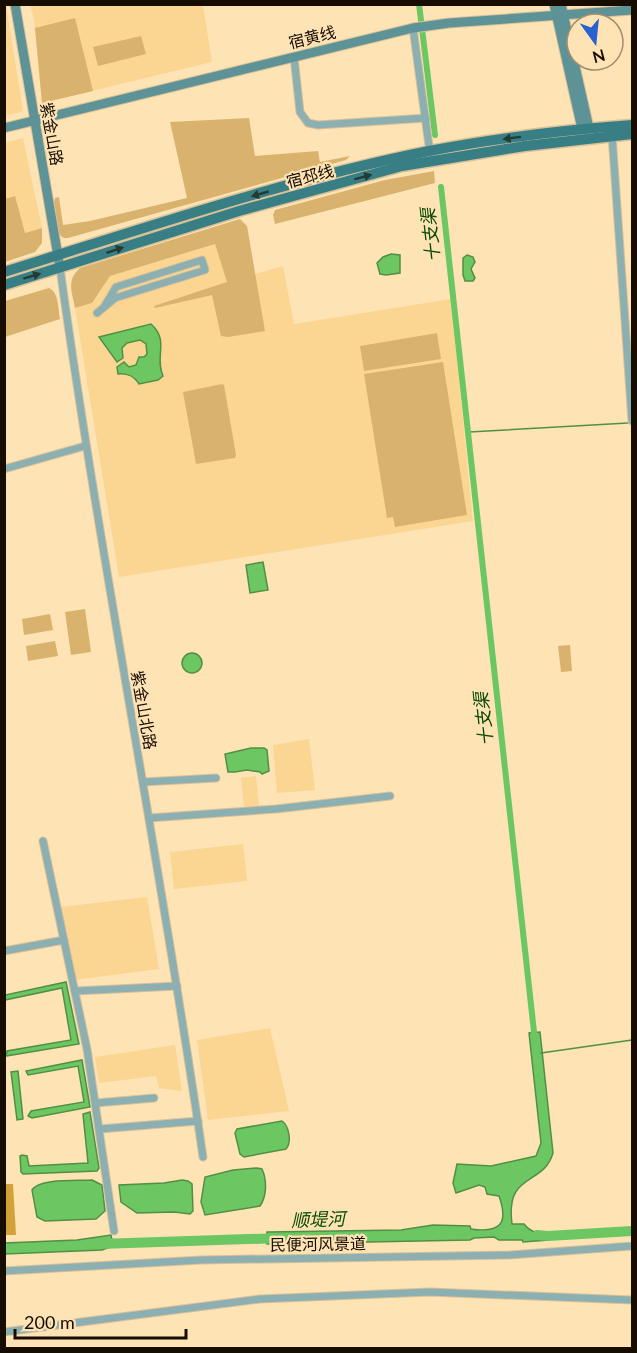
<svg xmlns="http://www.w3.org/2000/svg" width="637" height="1353" viewBox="0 0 637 1353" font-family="Lato,'Noto Sans SC',sans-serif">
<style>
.built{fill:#fbd693}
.green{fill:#d9b36e}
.forest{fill:#d3a13a}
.water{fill:#6cc762;stroke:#528f45;stroke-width:1.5}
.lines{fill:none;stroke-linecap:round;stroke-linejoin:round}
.stream{stroke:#528f45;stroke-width:1.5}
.canal{stroke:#6cc762;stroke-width:6}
.river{stroke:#6cc762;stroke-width:10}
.street-casing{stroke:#d9c198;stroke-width:9}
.secondary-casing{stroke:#d9c198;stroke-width:11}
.primary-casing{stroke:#d9c198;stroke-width:13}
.street{stroke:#8cafb1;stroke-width:7}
.secondary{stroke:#5d9397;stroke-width:9}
.primary{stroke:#377f84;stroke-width:10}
.oneway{fill:#243a35}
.labels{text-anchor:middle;stroke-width:4.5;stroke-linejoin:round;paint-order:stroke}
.street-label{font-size:16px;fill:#170c00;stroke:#fee3b5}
.water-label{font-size:18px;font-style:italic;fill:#0b4b05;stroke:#fee3b5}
</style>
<rect width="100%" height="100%" fill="#fee3b5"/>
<g class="built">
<polygon points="4,5 6,5 23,111 5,116"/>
<polygon points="30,5 203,5 212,62 42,103 34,19"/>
<polygon points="23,138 42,228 5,239 4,143"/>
<polygon points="215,244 228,282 283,266 294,324 451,299 473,521 119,577 75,308 92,303 109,276"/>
<polygon points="309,739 315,790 277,793 273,745"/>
<polygon points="256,776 259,806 244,808 241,778"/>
<polygon points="243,844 247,881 174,889 170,852"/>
<polygon points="147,897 159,969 74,980 60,907"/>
<polygon points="270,1028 289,1111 208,1120 197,1040"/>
<polygon points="175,1045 182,1091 159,1088 156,1076 99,1083 95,1057"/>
</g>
<g class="green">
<polygon points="75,18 93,91 42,103 35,28"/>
<polygon points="141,36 146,54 98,66 93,47"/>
<polygon points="249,118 255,156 318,151 320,162 350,156 346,160 68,238 64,238 58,234 53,206 55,198 59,197 63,225 90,221 187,198 170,122"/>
<polygon points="434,171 435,183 275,224 273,215 275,210 385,180"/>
<polygon points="15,196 25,233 42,228 42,243 35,252 5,262 5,199"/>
<path d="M 240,219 L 247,226 L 265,331 L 228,337 L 221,336 L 212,295 L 155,308 L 154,306 L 227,282 L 215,244 L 110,276 L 92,303 L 75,308 C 72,292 66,280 80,268 Z"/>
<path d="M 49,288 C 59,292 58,309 60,319 L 5,337 L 5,301 Z"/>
<polygon points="437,333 441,359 364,371 360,346"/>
<polygon points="443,362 467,515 395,527 393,517 387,518 364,374"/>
<polygon points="222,384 224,385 236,455 235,458 196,464 183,392"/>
<polygon points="85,609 91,652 71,655 65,612"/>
<polygon points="50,614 53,630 24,635 22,619"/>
<polygon points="55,641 58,656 28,661 26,646"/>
<polygon points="570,645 572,671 561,672 558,646"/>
</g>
<polygon class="forest" points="4,1184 13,1184 16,1235 5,1235"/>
<g class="water">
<polygon points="391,254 400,255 400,273 386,275 380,274 377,263 383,257"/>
<polygon points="467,255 473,257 475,262 471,269 475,278 473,281 465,281 463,275 463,258"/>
<path d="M 151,324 C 170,341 154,356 163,376 L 158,380 L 139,384 C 134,376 128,373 118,374 L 117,367 L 124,362 L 129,367 L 136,365 L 139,357 L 144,357 L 147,354 L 146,344 L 140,340 L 127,343 L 122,348 L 123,358 L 117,362 L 99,337 Z"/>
<polygon points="263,562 268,590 250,593 246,565"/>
<circle cx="192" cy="663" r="10"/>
<polygon points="251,748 264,748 267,750 269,771 262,774 260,772 247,770 235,772 228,772 225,754"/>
<polygon points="66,982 79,1044 6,1056 7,1051 71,1040 62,988 5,1000 5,995"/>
<path d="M 540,1032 L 553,1153 C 543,1187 505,1171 512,1224 L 524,1224 C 531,1233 538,1233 549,1233 L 549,1240 L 523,1242 L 522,1240 L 499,1240 L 494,1237 L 474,1238 L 470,1240 L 267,1244 L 267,1232 L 401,1230 L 433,1225 L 470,1226 L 471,1229 C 500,1233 509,1224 499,1196 L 487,1194 L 485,1187 L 479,1185 L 456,1193 L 453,1183 L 457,1164 L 491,1166 L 536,1156 L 541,1143 L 529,1033 Z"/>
<polygon points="82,1060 90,1107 32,1118 28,1116 31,1111 84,1102 78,1066 28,1075 26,1071"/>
<polygon points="18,1071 23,1119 17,1120 11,1072"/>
<polygon points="90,1112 99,1168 97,1171 23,1174 21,1172 20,1156 22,1155 27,1156 29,1166 88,1163 83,1114"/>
<path d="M 282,1121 C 289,1126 292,1142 286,1149 L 244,1157 L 240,1154 L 235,1133 L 237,1129 Z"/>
<path d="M 257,1168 L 262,1169 C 267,1180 267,1196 260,1206 L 205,1215 L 201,1202 L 205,1177 L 233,1170 Z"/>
<path d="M 92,1180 L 102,1185 L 105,1211 L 96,1219 L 45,1221 L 37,1217 L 32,1190 C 39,1178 77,1181 92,1180 Z"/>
<polygon points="182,1180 188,1181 192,1184 193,1211 190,1214 174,1212 137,1213 121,1202 119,1185 164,1183"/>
<polygon points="111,1235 113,1246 102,1250 5,1254 5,1243 77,1240"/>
</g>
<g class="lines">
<g class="stream">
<polyline points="469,432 628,423"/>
<polyline points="541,1053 632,1040"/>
</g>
<g class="canal">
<polyline points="419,4 435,135"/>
<polyline points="441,187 535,1041"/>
</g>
<g class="river">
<polyline points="537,1235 548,1236 632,1231"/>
<polyline points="99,1244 282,1238"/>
</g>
<defs>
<g id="street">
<polyline points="413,28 430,153"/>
<polyline points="294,57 300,112 308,123 318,125 426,118"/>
<polyline points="612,135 632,421"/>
<path d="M 60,268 C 101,565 160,859 203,1157"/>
<polyline points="97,313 115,298 205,270 202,260 116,287 104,307"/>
<polyline points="4,469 85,446"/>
<polyline points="143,782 216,778"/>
<polyline points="149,818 276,809 390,796"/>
<polyline points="43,841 87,1049 114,1231"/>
<polyline points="4,951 64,940"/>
<polyline points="75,991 177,986"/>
<polyline points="96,1103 154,1098"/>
<polyline points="100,1129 198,1121"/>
<polyline points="4,1271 201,1260 510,1255 632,1246"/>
<polyline points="4,1332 260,1299 430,1292 632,1300"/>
</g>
<g id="secondary">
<polyline points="15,4 60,268"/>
<polyline points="554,4 582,129"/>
<polyline points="561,4 589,128"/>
<polyline points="4,128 413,28 449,23 632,10"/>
</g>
<g id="primary">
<path d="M 4,272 C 145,228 285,180 429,151 C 496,138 565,130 632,125"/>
<polyline points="4,285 239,211 402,166 525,146 632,134"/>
</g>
</defs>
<use href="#street" class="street-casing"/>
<use href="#secondary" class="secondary-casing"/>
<use href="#primary" class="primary-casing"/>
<use href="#street" class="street"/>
<use href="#secondary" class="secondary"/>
<use href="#primary" class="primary"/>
</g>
<defs><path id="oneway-solid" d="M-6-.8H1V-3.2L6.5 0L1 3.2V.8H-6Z" transform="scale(1.5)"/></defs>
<g class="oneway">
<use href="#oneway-solid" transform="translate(512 138) rotate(173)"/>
<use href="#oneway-solid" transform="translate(363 177) rotate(-15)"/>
<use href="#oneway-solid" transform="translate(260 194) rotate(164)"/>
<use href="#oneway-solid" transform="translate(115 250) rotate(-18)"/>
<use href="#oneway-solid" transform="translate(32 276) rotate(-17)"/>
</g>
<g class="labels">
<g class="street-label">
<text transform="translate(312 37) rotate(-14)" y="6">宿黄线</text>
<text transform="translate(52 134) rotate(80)" y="6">紫金山路</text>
<text transform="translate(310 176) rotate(-15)" y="6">宿邳线</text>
<text transform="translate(144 710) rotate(80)" y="6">紫金山北路</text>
<text transform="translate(318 1244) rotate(-1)" y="6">民便河风景道</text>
</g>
<g class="water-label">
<text transform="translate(431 235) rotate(-96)" y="6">十支渠</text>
<text transform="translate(484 719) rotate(-96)" y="6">十支渠</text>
<text transform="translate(318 1220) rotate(-2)" y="6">顺堤河</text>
</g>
</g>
<rect width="637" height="1353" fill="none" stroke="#170c00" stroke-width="12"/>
<g transform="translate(595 42) rotate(165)"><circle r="28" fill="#fee3b5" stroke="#a28d6d" stroke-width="1.5"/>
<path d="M0-4.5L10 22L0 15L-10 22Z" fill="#2962d0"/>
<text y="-9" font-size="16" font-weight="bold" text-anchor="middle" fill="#170c00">N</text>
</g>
<path d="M15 1329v9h171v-9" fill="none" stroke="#170c00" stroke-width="3"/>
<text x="24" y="1329" font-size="18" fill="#170c00" stroke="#fee3b5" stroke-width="4.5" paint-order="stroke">200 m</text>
</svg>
